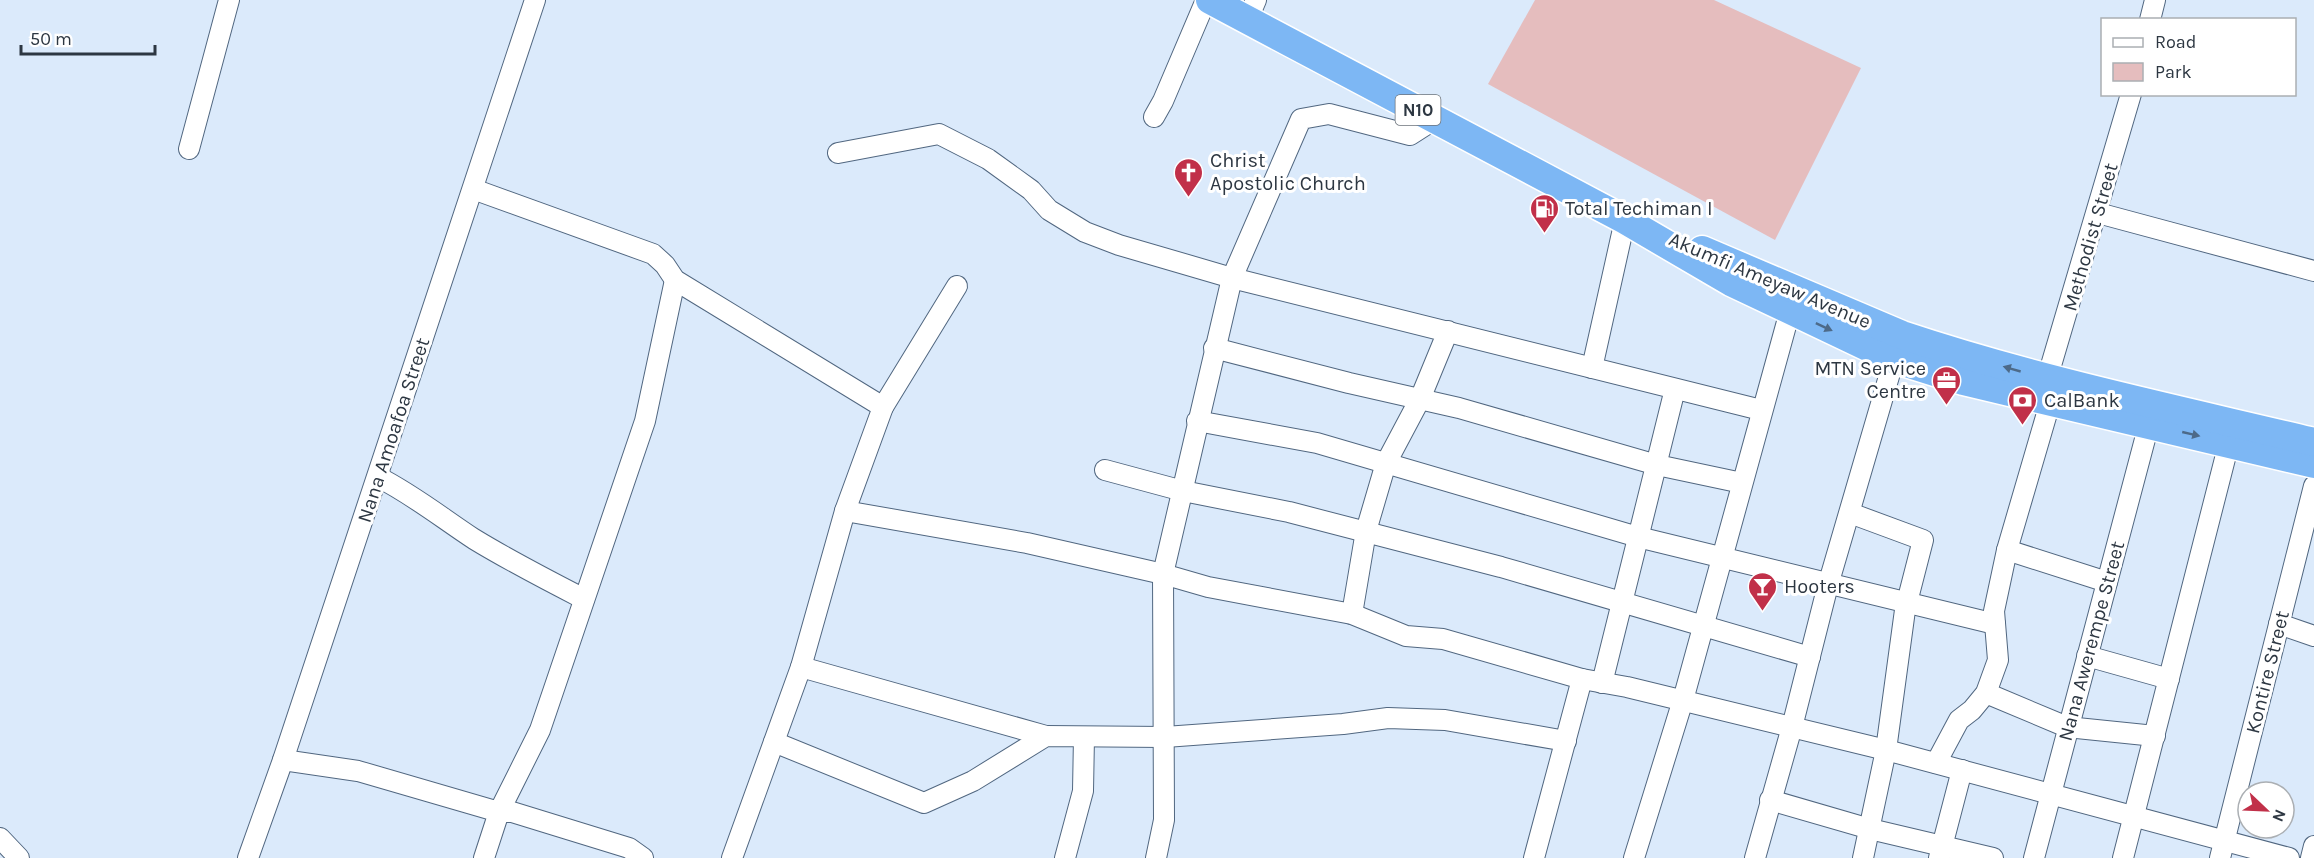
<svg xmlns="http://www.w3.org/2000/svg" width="2314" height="858" viewBox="0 0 2314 858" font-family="Karla,sans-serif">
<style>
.green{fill:#e5bdbe}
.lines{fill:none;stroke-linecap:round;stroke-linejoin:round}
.minor-casing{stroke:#516780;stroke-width:22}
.highway-casing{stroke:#fff;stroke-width:31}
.minor{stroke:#fff;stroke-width:20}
.highway{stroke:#7db7f4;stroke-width:28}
.oneway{fill:#4d6a89}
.labels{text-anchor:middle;stroke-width:6;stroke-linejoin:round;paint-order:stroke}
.shield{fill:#fff;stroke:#6c737b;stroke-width:1.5}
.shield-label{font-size:18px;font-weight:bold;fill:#2d3742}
.poi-label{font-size:20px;fill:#2d3742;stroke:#fff;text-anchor:start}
.street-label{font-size:20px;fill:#2d3742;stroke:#fff}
</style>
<rect width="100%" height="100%" fill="#dbeafb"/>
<polygon class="green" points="1535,0 1714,0 1861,68 1775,240 1488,84"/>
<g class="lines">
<defs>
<g id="minor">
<polyline points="2150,20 2155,0"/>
<polyline points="1247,21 1256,0"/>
<polyline points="1154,117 1163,101 1206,0"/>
<polyline points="189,149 229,0"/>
<polyline points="838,153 939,134 988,159 1031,190 1049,210 1085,232 1119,245 1232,278 1761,410"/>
<polyline points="473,189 653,254 665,265 675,280 883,407 845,511 801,667 732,858"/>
<polyline points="2098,213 2314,271"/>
<polyline points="1214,348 1349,383 1459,408 1657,465 1742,483"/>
<polyline points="1592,368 1625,220"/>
<polyline points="2047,379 2131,94"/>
<polyline points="883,407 957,286"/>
<polyline points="1197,421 1317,443 1638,537 1995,624"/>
<polyline points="1105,470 1183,491 1289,512 1501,567 1810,657"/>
<path d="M 378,477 C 412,494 442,518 474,539 C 510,561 547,580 584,599"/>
<polyline points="845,511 1027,543 1163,574 1208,587 1352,614 1406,636 1443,639 1582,679 1627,687 1886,750 2289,858"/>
<polyline points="1850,513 1923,540 1905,610 1886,750 1863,858"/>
<polyline points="2007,550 2107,582"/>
<polyline points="1352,614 1366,531 1386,463 1420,399 1448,331"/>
<polyline points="2279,624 2314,636"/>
<polyline points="2087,656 2169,679"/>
<polyline points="801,667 1046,736"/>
<polyline points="1602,683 1675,389"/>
<polyline points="1986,693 2067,727 2155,736"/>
<polyline points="774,742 924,803 973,781 1046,736 1165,737 1343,724 1388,718 1445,720 1566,741"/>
<polyline points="283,760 358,771 499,812 540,730 645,421 675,280"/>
<polyline points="1936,763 1959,720 1972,710 1986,693 1998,660 1994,611 2007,550 2050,403"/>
<polyline points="1770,800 1870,829 1993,858"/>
<polyline points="0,838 19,858"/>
<polyline points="248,858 283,760 535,0"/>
<polyline points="484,858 499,812 512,812 629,848 643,858"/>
<polyline points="1065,858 1083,791 1084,737"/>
<polyline points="1156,858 1164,820 1163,574 1232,278 1301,119 1329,114 1410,135 1435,119"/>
<polyline points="1534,858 1582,679"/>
<polyline points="1634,858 1683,700 1790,311"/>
<polyline points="1755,858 1792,727 1828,585 1897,349"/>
<polyline points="1939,858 1962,770"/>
<polyline points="2034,858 2149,424"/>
<polyline points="2123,858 2229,443"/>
<polyline points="2220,858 2314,486"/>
<polyline points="2311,858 2314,846"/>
</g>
<g id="highway">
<polyline points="1210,0 1625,220 1731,282 1893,359 1963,381 2314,464"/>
<path d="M 1702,250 L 1902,335 C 2037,380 2176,409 2314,442"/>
</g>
</defs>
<use href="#minor" class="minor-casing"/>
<use href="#highway" class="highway-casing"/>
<use href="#minor" class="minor"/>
<use href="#highway" class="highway"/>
</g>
<defs><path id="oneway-solid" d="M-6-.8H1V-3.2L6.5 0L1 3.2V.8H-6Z" transform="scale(1.5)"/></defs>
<g class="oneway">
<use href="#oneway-solid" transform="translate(1824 327) rotate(25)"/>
<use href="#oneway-solid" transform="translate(2012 369) rotate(-164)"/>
<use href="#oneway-solid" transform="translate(2191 434) rotate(13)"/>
</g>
<defs>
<symbol id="church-pin" viewBox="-11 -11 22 30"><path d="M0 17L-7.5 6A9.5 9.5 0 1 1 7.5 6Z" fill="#c13049" stroke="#fff"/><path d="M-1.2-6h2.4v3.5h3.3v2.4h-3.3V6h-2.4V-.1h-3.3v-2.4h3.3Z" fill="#fff"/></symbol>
<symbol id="fuel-pin" viewBox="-11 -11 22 30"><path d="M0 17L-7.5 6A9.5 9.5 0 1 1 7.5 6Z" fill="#c13049" stroke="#fff"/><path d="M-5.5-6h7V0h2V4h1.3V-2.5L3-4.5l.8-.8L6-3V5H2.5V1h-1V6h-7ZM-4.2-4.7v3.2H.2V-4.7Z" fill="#fff"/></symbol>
<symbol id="office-pin" viewBox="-11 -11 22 30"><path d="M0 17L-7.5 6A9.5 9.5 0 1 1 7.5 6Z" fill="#c13049" stroke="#fff"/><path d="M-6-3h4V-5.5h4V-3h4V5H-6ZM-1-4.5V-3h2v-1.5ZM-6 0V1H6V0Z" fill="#fff"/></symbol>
<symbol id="bank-pin" viewBox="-11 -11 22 30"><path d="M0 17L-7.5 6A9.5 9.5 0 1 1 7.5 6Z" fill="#c13049" stroke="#fff"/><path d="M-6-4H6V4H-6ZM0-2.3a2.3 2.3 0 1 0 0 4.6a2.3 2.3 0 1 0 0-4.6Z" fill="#fff"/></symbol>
<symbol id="bar-pin" viewBox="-11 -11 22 30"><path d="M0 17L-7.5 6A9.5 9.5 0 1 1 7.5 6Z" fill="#c13049" stroke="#fff"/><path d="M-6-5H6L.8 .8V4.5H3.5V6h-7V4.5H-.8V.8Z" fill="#fff"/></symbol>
</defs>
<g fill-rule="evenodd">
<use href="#church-pin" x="1172" y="156" width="33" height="45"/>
<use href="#fuel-pin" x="1528" y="192" width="33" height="45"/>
<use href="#office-pin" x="1930" y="364" width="33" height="45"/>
<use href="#bank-pin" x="2006" y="384" width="33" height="45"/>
<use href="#bar-pin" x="1746" y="570" width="33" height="45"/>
</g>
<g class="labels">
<rect class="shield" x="1395.5" y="95" width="45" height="30" rx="4.5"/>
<g class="shield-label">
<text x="1418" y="116">N10</text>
</g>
<g class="poi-label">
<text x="1210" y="167">Christ<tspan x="1210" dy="23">Apostolic Church</tspan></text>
<text x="1565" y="215">Total Techiman I</text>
<text x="1926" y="375" text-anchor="end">MTN Service<tspan x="1926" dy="23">Centre</tspan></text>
<text x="2044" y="407">CalBank</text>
<text x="1784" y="593">Hooters</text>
</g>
<g class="street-label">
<text transform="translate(2090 237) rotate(-74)" y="7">Methodist Street</text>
<text transform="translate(1770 280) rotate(23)" y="7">Akumfi Ameyaw Avenue</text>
<text transform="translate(393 430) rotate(-72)" y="7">Nana Amoafoa Street</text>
<text transform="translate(2091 641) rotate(-75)" y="7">Nana Awerempe Street</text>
<text transform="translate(2267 672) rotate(-76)" y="7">Kontire Street</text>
</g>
</g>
<rect x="2101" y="18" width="195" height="78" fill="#ffffff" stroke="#abafb3" stroke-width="1.5"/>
<rect x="2113" y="38" width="30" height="9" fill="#ffffff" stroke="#abafb3" stroke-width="1.5"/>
<text x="2155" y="48" font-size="18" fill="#2d3742">Road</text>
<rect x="2113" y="63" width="30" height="18" fill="#e5bdbe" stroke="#abafb3" stroke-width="1.5"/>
<text x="2155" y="78" font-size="18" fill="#2d3742">Park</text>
<g transform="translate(2266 810) rotate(113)"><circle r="28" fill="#ffffff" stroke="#abafb3" stroke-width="1.5"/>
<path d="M0-4.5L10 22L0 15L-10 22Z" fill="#c13049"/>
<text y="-9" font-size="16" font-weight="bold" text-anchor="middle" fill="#2d3742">N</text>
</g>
<path d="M21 45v9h134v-9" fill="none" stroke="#2d3742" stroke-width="3"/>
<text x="30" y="45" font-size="18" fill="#2d3742" stroke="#ffffff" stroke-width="4.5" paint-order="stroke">50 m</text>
</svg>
